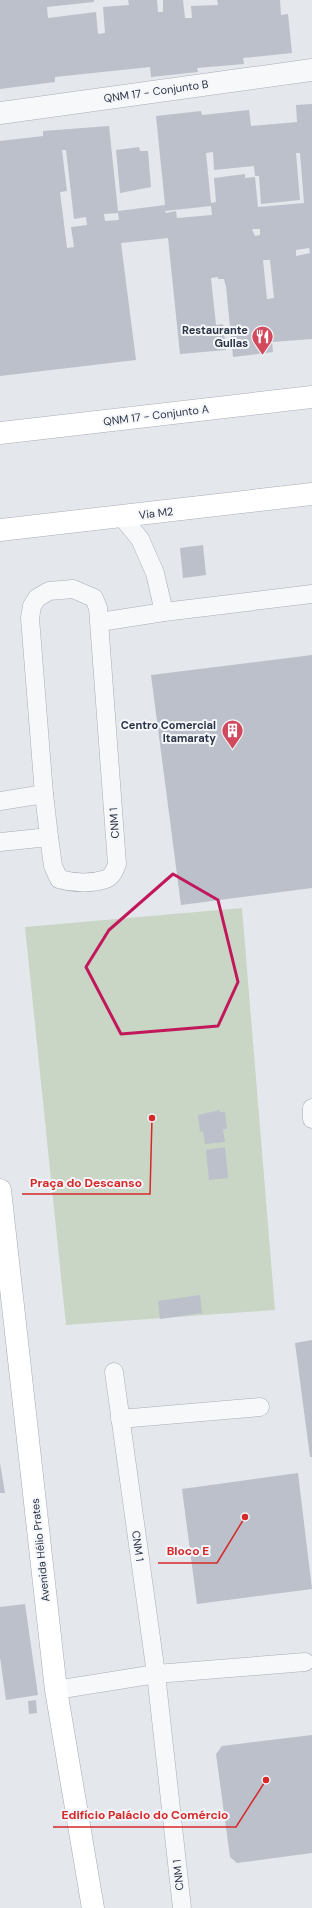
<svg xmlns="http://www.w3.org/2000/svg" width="312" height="1908" viewBox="0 0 312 1908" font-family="'DM Sans',sans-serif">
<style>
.green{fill:#c9d6c5}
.building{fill:#bbc0ca;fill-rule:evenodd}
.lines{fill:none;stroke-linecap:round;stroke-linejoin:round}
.service-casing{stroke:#a9aeb7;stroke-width:19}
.minor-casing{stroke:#a9aeb7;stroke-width:23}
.secondary-casing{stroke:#a9aeb7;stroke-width:23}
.primary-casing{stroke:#a3abb8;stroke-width:23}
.service{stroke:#f7f8fa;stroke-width:18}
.minor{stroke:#f7f8fa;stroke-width:22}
.secondary{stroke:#fff;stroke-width:22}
.primary{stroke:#fff;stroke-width:22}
.marked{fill:none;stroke:#c2185b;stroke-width:3;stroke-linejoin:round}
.labels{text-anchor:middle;stroke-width:4;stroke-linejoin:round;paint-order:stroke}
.street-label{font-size:11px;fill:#2b3445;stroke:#f4f6f9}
.poi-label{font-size:11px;font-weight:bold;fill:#2b3445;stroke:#f4f6f9;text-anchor:end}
.leader{fill:none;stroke:#d62828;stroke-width:1.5}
.callout-dot{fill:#d62828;stroke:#f4f6f9;stroke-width:1.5}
.callout-label{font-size:12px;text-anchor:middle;font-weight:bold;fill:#d62828;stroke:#f4f6f9;stroke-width:4;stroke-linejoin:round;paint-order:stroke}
</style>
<rect width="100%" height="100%" fill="#e4e7ec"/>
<polygon class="green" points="242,908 275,1310 66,1325 25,927"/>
<g class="building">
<polygon points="0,0 94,0 94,2 47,7 48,18 96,12 98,34 105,33 103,7 129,5 128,0 157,0 158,12 163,12 163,0 183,0 185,18 192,18 191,6 218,5 217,0 280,0 281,15 288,14 292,53 243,58 244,64 197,68 198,72 151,77 150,67 55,77 55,82 0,89"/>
<path d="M 312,104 L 312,339 L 272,342 L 273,352 L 233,357 L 226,287 L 224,279 L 218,279 L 218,277 L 211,278 L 216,325 L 223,324 L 226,350 L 180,354 L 168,238 L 121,243 L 136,360 L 0,376 L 0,141 L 43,136 L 43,131 L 109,126 L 118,211 L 165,205 L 156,116 L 201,111 L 202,115 L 249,110 L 251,126 L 297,122 L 296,105 ZM 62,150 L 66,150 L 74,219 L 86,217 L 87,225 L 71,227 L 74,247 L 67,248 L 60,192 L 67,191 ZM 213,152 L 214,170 L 254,166 L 255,176 L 259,176 L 261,204 L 300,200 L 296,153 L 300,153 L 304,203 L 258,207 L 255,177 L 245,178 L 245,174 L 214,178 L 216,202 L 211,203 L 206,153 ZM 211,206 L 212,215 L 177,218 L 176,211 L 166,213 L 165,211 ZM 118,213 L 119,220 L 105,221 L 104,214 ZM 252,229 L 260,229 L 260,235 L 255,236 ZM 309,248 L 310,253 L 296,256 L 296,250 ZM 263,260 L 270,260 L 274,298 L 267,299 Z"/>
<polygon points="139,147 140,151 148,151 151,187 120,193 116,150"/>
<polygon points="203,545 206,575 183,578 180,548"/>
<polygon points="312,655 312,888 181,905 151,675"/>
<polygon points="220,1110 220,1112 225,1112 227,1129 223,1129 225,1142 205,1144 203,1131 200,1132 198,1115"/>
<polygon points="225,1147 228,1178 209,1180 206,1150"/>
<polygon points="200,1295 202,1313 160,1319 158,1301"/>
<polygon points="312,1340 312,1457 310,1457 295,1343"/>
<polygon points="0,1463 5,1493 0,1493"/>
<polygon points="298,1473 312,1589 197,1604 182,1489"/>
<polygon points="25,1604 38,1695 6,1700 0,1657 0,1607"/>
<polygon points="36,1700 37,1713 29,1714 28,1701"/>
<polygon points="312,1735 312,1853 237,1863 230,1857 216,1754 222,1746"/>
</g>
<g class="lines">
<defs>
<g id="service">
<polyline points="122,517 140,539 155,573 164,612 312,594"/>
<polyline points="100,622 164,612"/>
<polyline points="44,794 49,837"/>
<path d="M 0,801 L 44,794 L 30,618 L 32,606 L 37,598 L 49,591 L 73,589 L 94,598 L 98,608 L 117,864 C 115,870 112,877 106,879 C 91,884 73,883 59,879 L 53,866 L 49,837 L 0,842"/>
<polyline points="312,1108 312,1119"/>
<polyline points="114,1372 156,1674 182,1908"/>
<polyline points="120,1419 260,1407"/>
<polyline points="56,1690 156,1674 305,1662"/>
</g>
<polyline id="minor" points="0,113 312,70"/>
<g id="secondary">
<polyline points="0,433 312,397"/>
<polyline points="0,530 312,494"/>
</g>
<polyline id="primary" points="0,1190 56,1690 93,1908"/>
</defs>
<use href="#service" class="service-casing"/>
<use href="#minor" class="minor-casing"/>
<use href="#secondary" class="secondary-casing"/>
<use href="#primary" class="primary-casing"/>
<use href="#service" class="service"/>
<use href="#minor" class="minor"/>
<use href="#secondary" class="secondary"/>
<use href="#primary" class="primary"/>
</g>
<path class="marked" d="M 173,874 L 218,900 L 238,982 L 218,1026 L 121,1034 L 86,967 L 109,930 Z"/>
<defs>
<symbol id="restaurant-pin" viewBox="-11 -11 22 30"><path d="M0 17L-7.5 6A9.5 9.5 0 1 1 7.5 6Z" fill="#d1495b" stroke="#f4f6f9"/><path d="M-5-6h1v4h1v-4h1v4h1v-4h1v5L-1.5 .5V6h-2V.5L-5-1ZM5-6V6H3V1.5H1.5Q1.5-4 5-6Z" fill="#fff"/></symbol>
<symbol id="building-pin" viewBox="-11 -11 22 30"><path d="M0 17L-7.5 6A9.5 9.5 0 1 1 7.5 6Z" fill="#d1495b" stroke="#f4f6f9"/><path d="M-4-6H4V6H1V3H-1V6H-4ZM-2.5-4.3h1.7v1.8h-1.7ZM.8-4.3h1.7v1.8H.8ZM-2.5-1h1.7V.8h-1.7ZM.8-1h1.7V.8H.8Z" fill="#fff"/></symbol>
</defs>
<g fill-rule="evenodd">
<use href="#restaurant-pin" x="250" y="324" width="25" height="34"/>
<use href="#building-pin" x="220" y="718" width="25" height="34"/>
</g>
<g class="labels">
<g class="street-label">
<text transform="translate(156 91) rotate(-8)" y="4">QNM 17 - Conjunto B</text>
<text transform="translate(156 415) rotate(-7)" y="4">QNM 17 - Conjunto A</text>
<text transform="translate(156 513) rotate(-7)" y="4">Via M2</text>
<text transform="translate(114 823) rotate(-94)" y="4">CNM 1</text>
<text transform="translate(138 1546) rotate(82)" y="4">CNM 1</text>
<text transform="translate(40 1550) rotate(-96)" y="4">Avenida Hélio Prates</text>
<text transform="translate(178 1875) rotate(-96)" y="4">CNM 1</text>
</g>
<g class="poi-label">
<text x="248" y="334">Restaurante<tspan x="248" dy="13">Gullas</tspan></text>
<text x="216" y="729">Centro Comercial<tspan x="216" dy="13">Itamaraty</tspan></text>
</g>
</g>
<path class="leader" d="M152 1118L150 1194H22M245 1517L217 1563H158M266 1780L236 1827H53"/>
<g class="callout-dot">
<circle cx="152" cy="1118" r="4"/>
<circle cx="245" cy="1517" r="4"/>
<circle cx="266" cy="1780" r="4"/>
</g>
<g class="callout-label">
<text x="86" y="1187">Praça do Descanso</text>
<text x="188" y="1555">Bloco E</text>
<text x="145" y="1819">Edifício Palácio do Comércio</text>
</g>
</svg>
